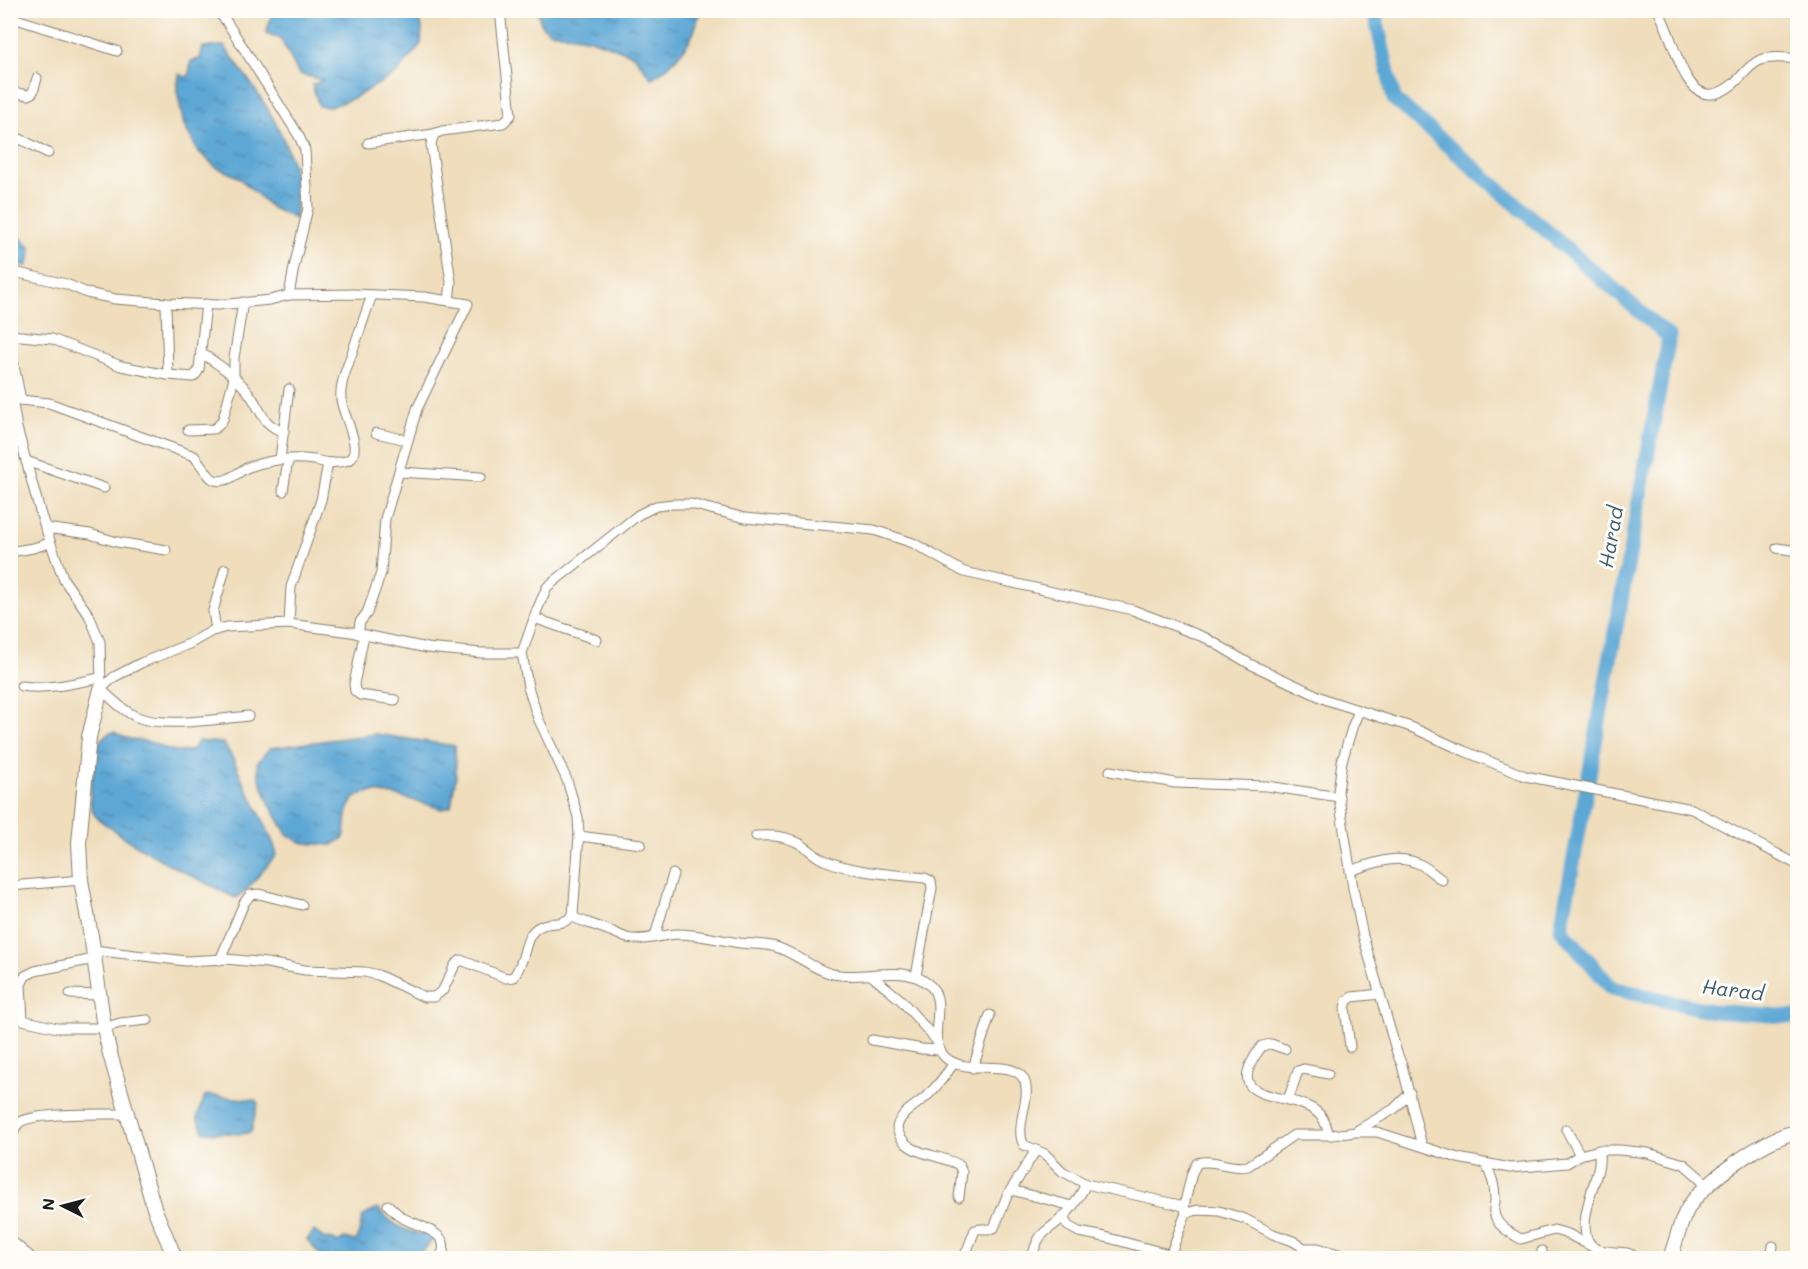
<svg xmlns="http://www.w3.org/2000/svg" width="1808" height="1269" viewBox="0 0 1808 1269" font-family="Mali,sans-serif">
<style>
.water{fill:url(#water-ripples);stroke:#3c6278;stroke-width:1.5}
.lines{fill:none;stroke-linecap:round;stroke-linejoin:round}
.river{stroke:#5da7d5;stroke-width:15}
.street-casing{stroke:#867c6c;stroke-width:11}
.secondary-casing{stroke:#867c6c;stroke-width:16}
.street{stroke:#fff;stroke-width:9}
.secondary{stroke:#fff;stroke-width:14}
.labels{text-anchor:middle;stroke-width:6;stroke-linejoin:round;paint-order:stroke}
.water-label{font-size:20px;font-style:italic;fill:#395b6f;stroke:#fdfcf7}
</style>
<defs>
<pattern id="water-ripples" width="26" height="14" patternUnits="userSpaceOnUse" patternTransform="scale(1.5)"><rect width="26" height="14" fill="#5da7d5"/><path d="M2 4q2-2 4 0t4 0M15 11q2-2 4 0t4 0" fill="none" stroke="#4c87ac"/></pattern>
</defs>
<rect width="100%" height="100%" fill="#fdfcf7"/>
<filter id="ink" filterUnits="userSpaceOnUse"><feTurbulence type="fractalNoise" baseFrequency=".0167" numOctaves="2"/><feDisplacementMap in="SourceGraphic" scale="12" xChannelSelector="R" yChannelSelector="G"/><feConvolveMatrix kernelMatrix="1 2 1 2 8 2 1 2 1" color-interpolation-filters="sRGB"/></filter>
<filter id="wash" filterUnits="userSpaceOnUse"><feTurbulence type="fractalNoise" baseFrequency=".008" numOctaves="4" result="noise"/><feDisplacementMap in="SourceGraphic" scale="24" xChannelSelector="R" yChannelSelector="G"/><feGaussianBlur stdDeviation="1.35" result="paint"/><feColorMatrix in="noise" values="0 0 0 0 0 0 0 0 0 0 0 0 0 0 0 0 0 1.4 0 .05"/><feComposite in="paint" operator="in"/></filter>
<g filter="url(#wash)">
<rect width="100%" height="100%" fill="#efddbb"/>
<g class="water">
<polygon points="273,10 414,11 422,27 421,44 397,73 354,98 330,107 319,106 312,85 323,80 299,74 280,38 266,33"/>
<path d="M 537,11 L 698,10 L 700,11 C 698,18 696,27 693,34 C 685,50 668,70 651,78 L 634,55 L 591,39 L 551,32 L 542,26 Z"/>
<path d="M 224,46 C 250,82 280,120 292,163 C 297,178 295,202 296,219 L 272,208 L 238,177 L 216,167 L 198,151 L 184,125 L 177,91 L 179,74 L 186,77 L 189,75 L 191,61 L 200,59 L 203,47 Z"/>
<polygon points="11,230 30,246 31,253 27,266 11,264"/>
<path d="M 114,732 C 118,734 123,737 127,738 C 135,741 144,740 152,743 C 166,748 178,756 194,749 L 198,741 L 223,743 C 233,756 236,766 243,781 C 255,805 269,828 277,854 L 244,893 L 236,898 C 194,877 150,857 111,828 C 106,824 97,820 94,814 C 86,800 93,779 94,764 C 96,749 98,735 114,732 Z"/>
<path d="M 375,734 L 455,746 L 456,776 L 451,806 L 442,809 C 422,803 394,793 373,792 C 367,792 357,795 352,801 C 345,811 347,826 344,838 L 332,845 L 315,844 L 299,842 L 286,833 L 270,805 L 259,777 L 257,763 L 270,748 Z"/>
<polygon points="207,1095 255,1100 258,1103 251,1132 242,1134 204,1132 197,1118 204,1097"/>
<path d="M 378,1208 C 394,1227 407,1233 432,1235 L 433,1239 L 417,1258 L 323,1258 L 307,1240 L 314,1231 L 325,1239 L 330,1238 L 338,1243 L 345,1238 L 354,1241 L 358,1238 L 362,1217 Z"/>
</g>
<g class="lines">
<polyline class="river" points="1374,10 1394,99 1669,337 1561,929 1612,988 1712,1011 1798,1017"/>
</g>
</g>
<g filter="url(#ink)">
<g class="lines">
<defs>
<g id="street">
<polyline points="216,10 226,21 246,52 299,136 305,150 308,208 294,267 289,295"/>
<path d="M 1658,10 C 1670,32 1675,57 1687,78 C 1700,99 1716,98 1733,84 C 1743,76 1749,64 1761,60 C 1772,56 1786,58 1798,59"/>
<polyline points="10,17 117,51"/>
<polyline points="10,92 29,95 33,92 37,78"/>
<polyline points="10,134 48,153"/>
<polyline points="368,143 434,134"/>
<polyline points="10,271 66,284 87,293 115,299 166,303 218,305 270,300 289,295 354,294 424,297 468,304 417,409 385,519 381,573 367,613 360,622 358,634"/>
<polyline points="449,301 451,282 431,144 434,134 442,131 503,123 511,115 500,10"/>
<polyline points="166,303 168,375"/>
<polyline points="10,335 52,339 121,366 168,375 193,377 197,373 199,369 206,304"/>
<polyline points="10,346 21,400"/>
<path d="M 201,353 C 218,364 235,375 248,392 C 262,409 260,424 284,432"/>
<path d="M 10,399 L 49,403 L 194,456 C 200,462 209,479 215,480 C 228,484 238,471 249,467 C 269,460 292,457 314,460 C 319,461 323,462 328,463 L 321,500 L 291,587 L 289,624"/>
<path d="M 12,399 L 17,428 L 41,515 L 57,561 L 64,580 L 89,615 L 100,642 L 101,689 C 112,699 123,711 137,717 C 164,728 218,719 248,716"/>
<polyline points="188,430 214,429 219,425 223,419 234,378 234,358 243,302"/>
<polyline points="376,433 407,440"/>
<polyline points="280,459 289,389"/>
<polyline points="26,461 104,488"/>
<path d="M 328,463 C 334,462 346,463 351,458 C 362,447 342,413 341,399 C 340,391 342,383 344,376 L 372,295"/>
<polyline points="399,472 481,477"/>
<polyline points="283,491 288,460"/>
<polyline points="45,528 90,534 117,542 166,550"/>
<polyline points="1777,548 1798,551"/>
<polyline points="10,552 33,548 50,543"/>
<polyline points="534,618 597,640"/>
<polyline points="216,630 213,611 225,569"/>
<polyline points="364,635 354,684 355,691 360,695 395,700"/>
<path d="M 21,686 C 48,690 74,683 100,678"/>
<polyline points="101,689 114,677 141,663 189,644 212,631 227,627 289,624 351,632 427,648 482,653 522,653"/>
<polyline points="1359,711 1353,725 1342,761 1338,792 1353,888 1363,936 1397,1053 1402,1065 1422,1146"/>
<polyline points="1110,771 1175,783 1267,786 1339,797"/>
<polyline points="579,836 641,844"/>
<path d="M 756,836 C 775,835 789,836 805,847 C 811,851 816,857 824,860 C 855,873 891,874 925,878 L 931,881 L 932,888 L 916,976"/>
<path d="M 1350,871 C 1374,863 1399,852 1423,866 C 1430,870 1436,876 1442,880"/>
<polyline points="10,886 81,880"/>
<path d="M 572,917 C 584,922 598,926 610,931 C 616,933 621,936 627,938 C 643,942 661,935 677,934 C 698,934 719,940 740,943 C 750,944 761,944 772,946 C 792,950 809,967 829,973 C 860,982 901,963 927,983 C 952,1001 923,1038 946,1058 C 967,1076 1010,1058 1023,1078 C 1034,1095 1013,1127 1024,1145 L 1045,1154 L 1062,1171 L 1086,1184 L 1184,1206 L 1186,1213"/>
<polyline points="655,936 673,874"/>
<path d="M 93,950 L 186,961 L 226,959 L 267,963 L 305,970 L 365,972 L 378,975 L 424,997 L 434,997 L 443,990 L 455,965 L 461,960 L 506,978 L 514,977 C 517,971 520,966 522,960 C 526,949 527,933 539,927 C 553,919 559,929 573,915 L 579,836 L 578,817 L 567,780 L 538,718 L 528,687 L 522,653 L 537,610 L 547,587 L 638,515 L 656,506 L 673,504 L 691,504 L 745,518 L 874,530 L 913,543 L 964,572 L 1133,610 L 1206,638 L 1250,664 L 1327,700 L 1411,727 L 1464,751 L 1525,776 L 1692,809 L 1798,865"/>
<polyline points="220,960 244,903 250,895 259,894 302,905"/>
<polyline points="872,976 901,1000 936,1040"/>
<polyline points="70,994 98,995"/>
<polyline points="10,1017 57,1028 104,1028 120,1023 148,1020"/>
<polyline points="23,1020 21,985 25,976 35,971 94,959"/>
<polyline points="872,1040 922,1049 940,1050"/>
<polyline points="1350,1047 1345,1008 1347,1001 1352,997 1380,994"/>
<path d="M 1285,1049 L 1271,1044 L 1262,1046 C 1215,1108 1293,1088 1319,1114 C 1325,1119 1327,1128 1329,1135"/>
<path d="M 954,1063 C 947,1073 939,1084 930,1093 C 919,1105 900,1111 897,1128 C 903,1156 938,1153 959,1165 L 962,1172 L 959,1197"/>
<polyline points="973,1068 990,1015"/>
<polyline points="1288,1100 1298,1071 1304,1069 1328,1074"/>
<polyline points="1566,1129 1580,1155"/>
<polyline points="1358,1130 1394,1109 1410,1093"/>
<path d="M 10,1145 C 12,1138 13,1128 19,1123 C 30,1112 109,1114 128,1114"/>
<path d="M 1599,1150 C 1599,1156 1600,1163 1598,1169 C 1594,1187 1573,1235 1595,1248 C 1604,1253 1616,1251 1627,1253 C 1631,1254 1635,1256 1639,1258"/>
<path d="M 1485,1164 C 1491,1174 1495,1186 1495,1197 C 1496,1202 1493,1207 1494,1212 C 1496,1226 1510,1233 1521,1239 L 1554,1230 L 1568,1234 L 1593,1247"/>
<polyline points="1011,1190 1072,1206"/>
<path d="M 388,1205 C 393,1210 398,1215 403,1218 C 419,1227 455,1233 440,1258"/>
<path d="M 1184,1206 L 1192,1173 L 1197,1163 C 1214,1158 1231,1170 1248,1166 L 1294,1135 L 1332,1135 L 1356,1132 L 1377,1132 L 1458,1158 L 1510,1168 L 1567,1163 L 1580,1155 L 1599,1150 L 1620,1150 L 1648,1153 L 1684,1164 L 1700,1178 L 1706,1186"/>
<polyline points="1063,1217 1068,1226 1079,1232 1105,1237 1172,1255"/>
<polyline points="10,1240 32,1258"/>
<polyline points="13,1258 16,1245"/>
<path d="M 964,1258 L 975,1230 C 981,1227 988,1231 994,1228 L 1007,1196 L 1036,1150"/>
<path d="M 1032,1258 C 1039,1229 1045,1235 1063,1217 C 1073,1208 1080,1196 1086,1184"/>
<polyline points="1169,1258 1186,1213 1198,1210 1219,1211 1245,1219 1273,1234 1293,1241 1304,1248 1318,1248 1352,1258"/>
<polyline points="1541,1258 1542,1251"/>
<polyline points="1771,1258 1773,1246"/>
</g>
<g id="secondary">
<polyline points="101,689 89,737 85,779 79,843 81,880 92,942 104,1028 110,1054 154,1208 175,1258"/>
<path d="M 1670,1258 C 1676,1243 1679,1225 1687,1210 C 1701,1183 1767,1136 1798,1132"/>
</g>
</defs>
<use href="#street" class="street-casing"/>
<use href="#secondary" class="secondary-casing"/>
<use href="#street" class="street"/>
<use href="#secondary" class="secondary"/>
</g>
</g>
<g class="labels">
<g class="water-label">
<text transform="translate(1611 537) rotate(-80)" y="7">Harad</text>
<text transform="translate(1733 990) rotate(7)" y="7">Harad</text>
</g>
</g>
<rect width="1808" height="1269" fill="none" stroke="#fdfcf7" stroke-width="36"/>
<g transform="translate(63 1206) rotate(276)" stroke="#fdfcf7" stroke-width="4.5" paint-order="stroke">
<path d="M0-4.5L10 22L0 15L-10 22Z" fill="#1c1c1c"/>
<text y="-9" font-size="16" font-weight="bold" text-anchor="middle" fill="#1c1c1c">N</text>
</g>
</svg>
